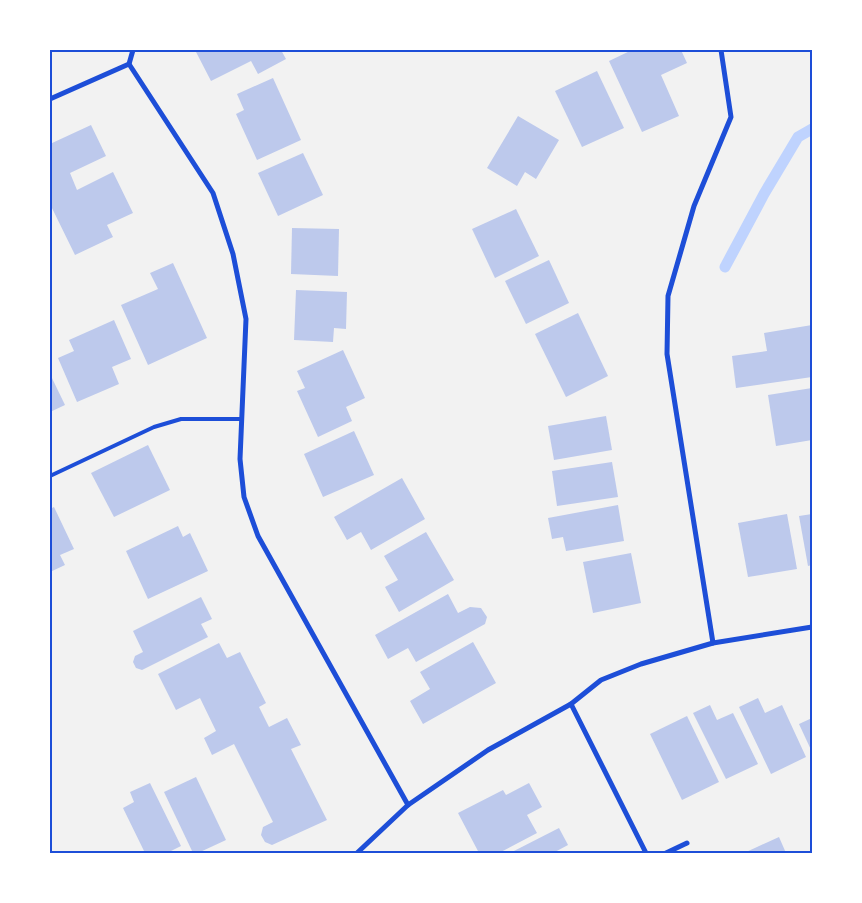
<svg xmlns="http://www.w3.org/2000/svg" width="862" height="903" viewBox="0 0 862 903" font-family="Bitter,serif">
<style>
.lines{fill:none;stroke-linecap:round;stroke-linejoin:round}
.stream{stroke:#bfd3fe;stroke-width:11}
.building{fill:#bdc9ec}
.service{stroke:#1d4ed8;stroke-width:4}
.minor{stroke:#1d4ed8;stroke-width:5}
.neatline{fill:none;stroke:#1d4ed8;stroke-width:2}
</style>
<rect width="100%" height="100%" fill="#f2f2f2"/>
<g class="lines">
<polyline class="stream" points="725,267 764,194 798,137 812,129"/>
</g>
<g class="building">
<polygon points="195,50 281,50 286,59 258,74 251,61 211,81"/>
<polygon points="632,50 681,50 687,63 661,75 679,116 642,132 609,61"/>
<polygon points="597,71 624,128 582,147 555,91"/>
<polygon points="273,78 301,140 257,160 236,114 244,110 237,94"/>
<polygon points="518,116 559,140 536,179 525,172 517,186 487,168"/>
<polygon points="91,125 106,156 70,173 77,190 113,172 133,213 107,225 113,237 75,255 50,204 50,144"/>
<polygon points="303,153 323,195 278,216 258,173"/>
<polygon points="516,209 539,256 495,278 472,229"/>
<polygon points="292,228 339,229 338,276 291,274"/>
<polygon points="549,260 569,303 526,324 505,281"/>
<polygon points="173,263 207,338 148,365 121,305 158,289 150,273"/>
<polygon points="296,290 347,292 346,329 334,328 333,342 294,340"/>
<polygon points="578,313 608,376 566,397 535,334"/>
<polygon points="114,320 131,359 112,367 119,384 77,402 58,358 74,351 69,340"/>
<polygon points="812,325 812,377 736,388 732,356 767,351 764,333"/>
<polygon points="343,350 365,398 346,407 352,421 318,437 297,391 305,388 297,371"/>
<polygon points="50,374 65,405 50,412"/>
<polygon points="812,388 812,440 776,446 768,395"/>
<polygon points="606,416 612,450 554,460 548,426"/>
<polygon points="354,431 374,475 323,497 304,454"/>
<polygon points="148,445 170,490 114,517 91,473"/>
<polygon points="612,462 618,497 557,506 552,471"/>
<polygon points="402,478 425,519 371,550 361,532 347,540 334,517"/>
<polygon points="618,505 624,541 566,551 563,537 552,539 548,518"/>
<polygon points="54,507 74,549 60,555 65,565 50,572 50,509"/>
<polygon points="787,514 797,569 748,577 738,523"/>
<polygon points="812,514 812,565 808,566 799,516"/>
<polygon points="178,526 183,537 190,533 208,571 148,599 126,551"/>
<polygon points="426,532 454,580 399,612 385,587 398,580 384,556"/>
<polygon points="631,553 641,603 593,613 583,562"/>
<polygon points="448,594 458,613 470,607 481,608 487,617 485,624 416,662 408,648 388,659 375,635"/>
<polygon points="201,597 212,619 201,624 208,637 142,670 136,668 133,662 135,656 143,652 133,631"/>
<polygon points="473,642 496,683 423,724 410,701 430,689 420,672"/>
<polygon points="219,643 227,658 240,652 266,703 259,707 269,727 287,718 301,745 291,749 327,820 272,845 265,842 261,835 263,827 273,822 234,744 212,755 204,738 216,731 200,698 176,710 158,674"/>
<polygon points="758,698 765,713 782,705 806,757 771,774 739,707"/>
<polygon points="710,705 717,720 733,713 758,764 726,779 693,713"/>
<polygon points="687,716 719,782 682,800 650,734"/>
<polygon points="812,718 812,752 799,724"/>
<polygon points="196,777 226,840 198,853 193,853 164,792"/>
<polygon points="150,783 181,846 171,851 172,853 145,853 123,808 134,802 130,792"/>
<polygon points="529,783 542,807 527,815 537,833 499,853 479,853 458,813 503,790 506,795"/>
<polygon points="559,828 568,845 553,853 510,853"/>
<polygon points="779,837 786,853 744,853"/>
</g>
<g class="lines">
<polyline class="service" points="50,476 154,427 181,419 242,419"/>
<g class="minor">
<polyline points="129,64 213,193 233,254 246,319 240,459 244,497 258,536 408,805"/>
<polyline points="50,99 129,64 133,50"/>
<polyline points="713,643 667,354 668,296 694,206 731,117 721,50"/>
<polyline points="571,704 646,853"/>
<polyline points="357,853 408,805 488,750 571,704 601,680 641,664 713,643 812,627"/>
<polyline points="666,853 687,843"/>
</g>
</g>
<rect width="862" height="903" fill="none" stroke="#ffffff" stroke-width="102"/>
<rect x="51" y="51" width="760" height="801" class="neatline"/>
</svg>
